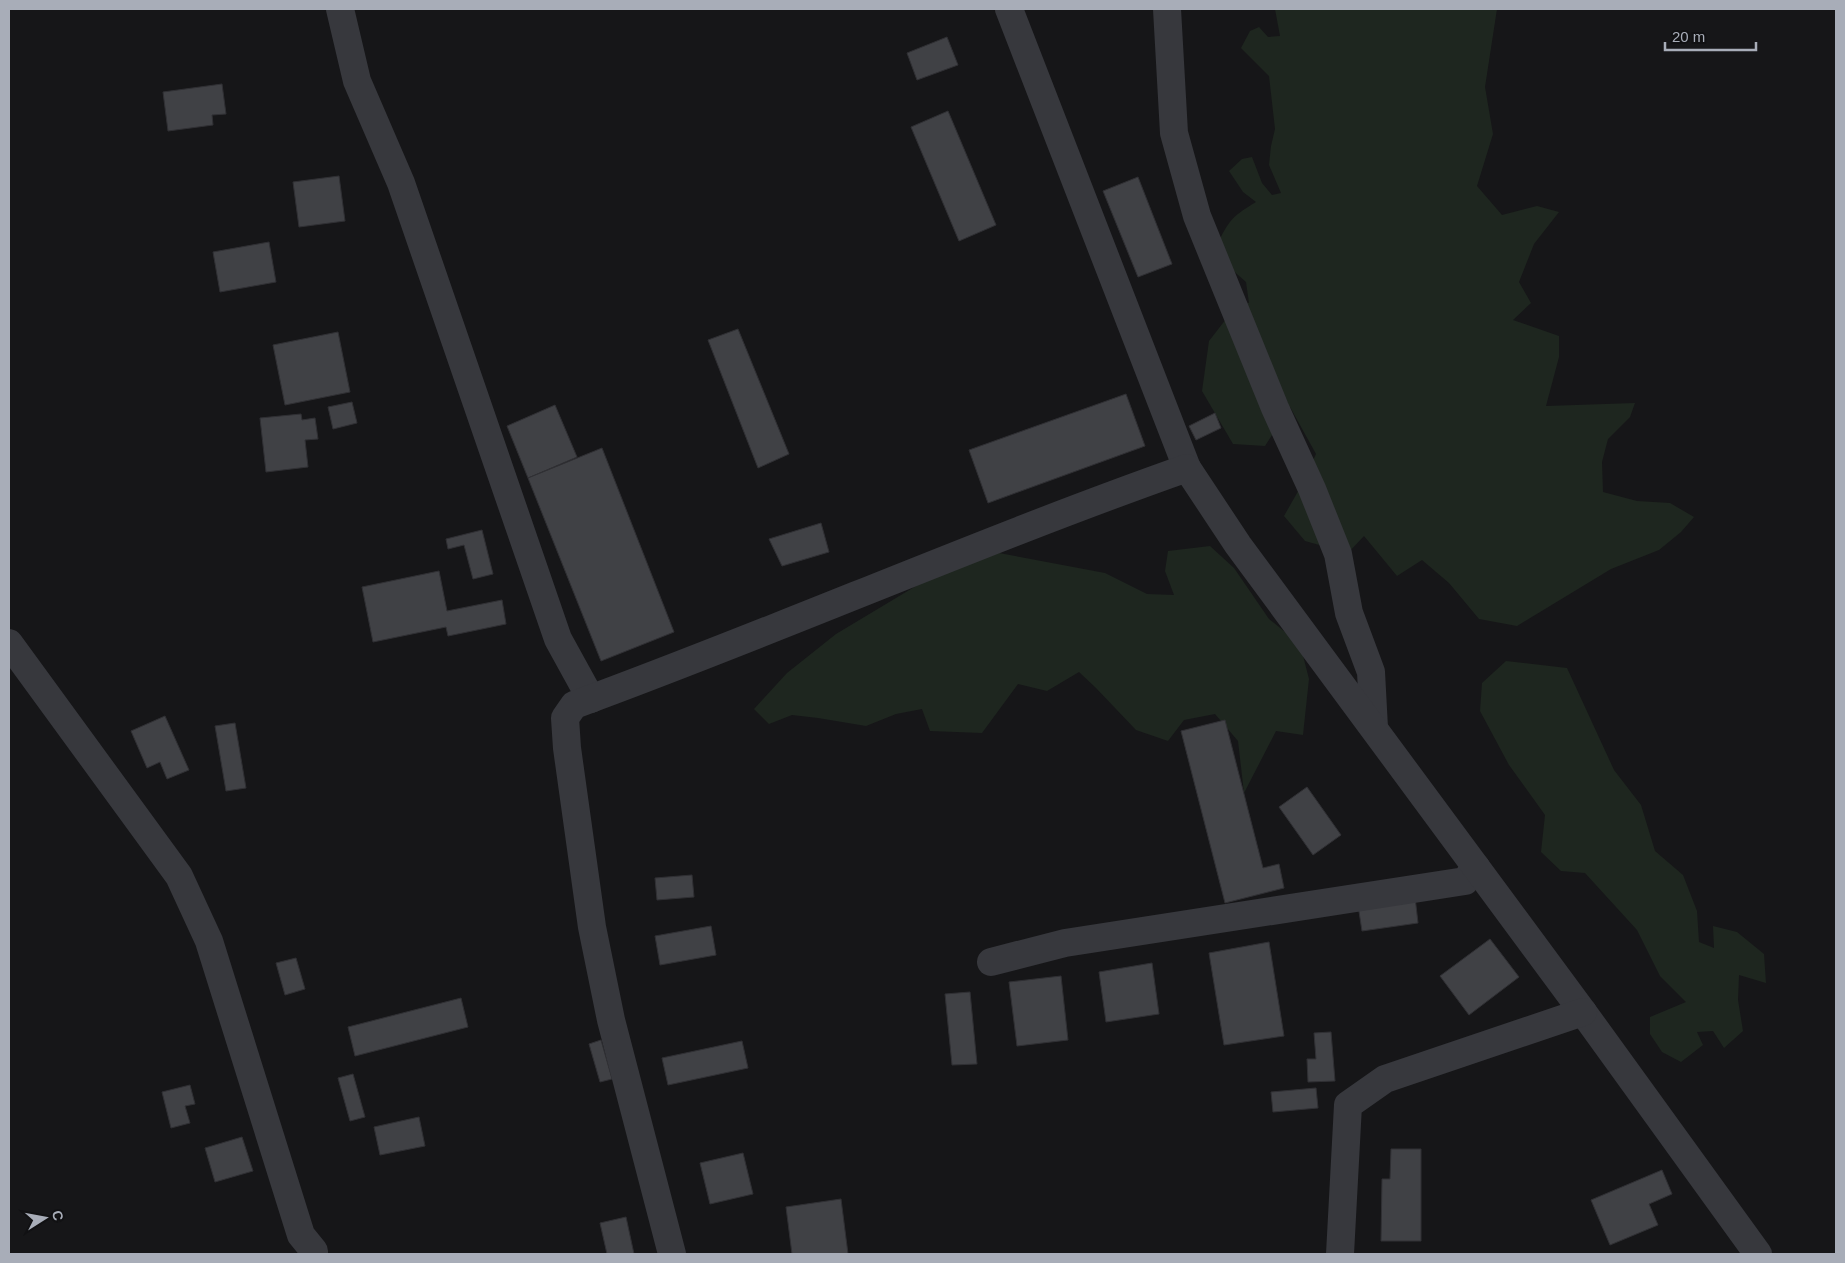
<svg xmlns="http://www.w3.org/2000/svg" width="1845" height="1263" viewBox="0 0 1845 1263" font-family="Arial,sans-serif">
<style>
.green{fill:#1e261f}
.building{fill:#404145;stroke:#303034}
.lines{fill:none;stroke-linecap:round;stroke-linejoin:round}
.minor{stroke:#37383d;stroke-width:28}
</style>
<rect width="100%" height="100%" fill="#161618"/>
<g class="green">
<path d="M 1275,9 L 1497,9 L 1485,87 L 1493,134 L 1477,186 L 1502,215 L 1537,206 L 1559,212 L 1534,244 L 1519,282 L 1531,303 L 1513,320 L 1559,336 L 1559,357 L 1546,406 L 1635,403 L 1630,417 L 1608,439 L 1602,462 L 1603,492 L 1637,501 L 1670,503 L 1694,517 L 1681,532 L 1659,550 L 1611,569 L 1517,626 L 1479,619 L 1449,583 L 1422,560 L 1397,576 L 1364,536 L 1348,553 L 1305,541 L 1284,516 L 1301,486 L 1316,454 L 1290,407 L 1265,446 L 1233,444 L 1202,391 L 1209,341 L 1240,301 L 1249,303 L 1246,282 L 1229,267 L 1219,241 C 1230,218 1235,215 1256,202 L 1243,192 L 1229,171 L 1242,159 L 1252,157 L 1262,183 L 1272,195 L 1281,193 L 1269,165 L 1271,146 L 1275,129 L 1269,76 L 1241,48 L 1250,31 L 1259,27 L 1268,37 L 1280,36 Z"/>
<polygon points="1210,546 1234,568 1269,619 1300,644 1309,679 1303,735 1276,731 1244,793 1238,741 1215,714 1184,720 1168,741 1136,730 1096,688 1079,672 1047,691 1018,684 982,733 930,731 922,709 896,714 866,726 818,718 792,715 769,724 754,709 787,673 836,634 931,577 999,553 1105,573 1147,594 1174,595 1165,571 1168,551"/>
<polygon points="1506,661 1567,668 1614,770 1641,805 1655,851 1683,875 1697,911 1699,942 1714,948 1713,926 1737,932 1764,954 1766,983 1739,975 1738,1000 1743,1031 1724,1048 1713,1031 1697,1032 1703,1045 1681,1062 1662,1052 1650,1034 1650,1017 1686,1002 1660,976 1637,930 1585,873 1561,871 1541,852 1545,815 1509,765 1480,711 1482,683"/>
</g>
<g class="building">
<polygon points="947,37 958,65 917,80 907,53"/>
<polygon points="222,84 226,114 212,115 213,125 168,131 163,92"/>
<polygon points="948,111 996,225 959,241 911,127"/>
<polygon points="339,176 345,221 299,227 293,182"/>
<polygon points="1138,177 1172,264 1138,277 1103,191"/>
<polygon points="269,242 276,282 220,292 213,252"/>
<polygon points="738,329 789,454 758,468 708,340"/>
<polygon points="338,332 350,392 285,405 273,345"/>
<polygon points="1126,394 1145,446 988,503 969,450"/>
<polygon points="352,402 357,423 333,429 328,407"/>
<polygon points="555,405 577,457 528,478 507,426"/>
<polygon points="1215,413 1221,428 1196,440 1189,426"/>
<polygon points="301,414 302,420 315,418 318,439 305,440 308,467 266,472 260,418"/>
<polygon points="602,448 674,632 601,661 528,478"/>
<polygon points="821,523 829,552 782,566 769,539"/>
<polygon points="482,530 493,574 473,579 464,545 448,549 446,539"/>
<polygon points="439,571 447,611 502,600 506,624 448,636 446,627 373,642 362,587"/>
<polygon points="165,716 189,770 167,779 160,762 147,768 131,731"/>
<polygon points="1225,720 1263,868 1279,864 1284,888 1225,903 1181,731"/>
<polygon points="235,723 246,788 226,791 215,726"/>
<polygon points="1307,787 1341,835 1313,855 1279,807"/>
<polygon points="692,875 694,897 657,900 655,878"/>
<polygon points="1415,897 1418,923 1362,931 1358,905"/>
<polygon points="711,926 716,955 660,965 655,936"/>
<polygon points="1490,939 1519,977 1469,1015 1440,976"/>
<polygon points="1269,942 1284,1036 1224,1045 1209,953"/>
<polygon points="296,958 305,989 285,995 276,963"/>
<polygon points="1152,963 1159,1014 1106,1022 1099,972"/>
<polygon points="1061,976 1068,1040 1017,1046 1009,982"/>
<polygon points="970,992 977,1064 952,1065 945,994"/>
<polygon points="461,998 468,1027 355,1056 348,1027"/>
<polygon points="1331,1032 1335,1081 1308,1082 1307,1059 1316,1059 1314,1033"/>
<polygon points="601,1040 612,1079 600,1082 589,1044"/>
<polygon points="742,1041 748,1068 668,1085 662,1058"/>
<polygon points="353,1074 365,1117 350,1121 338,1078"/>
<polygon points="190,1085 195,1104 185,1106 190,1123 171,1128 162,1092"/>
<polygon points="1316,1088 1318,1108 1273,1112 1271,1092"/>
<polygon points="419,1117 425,1146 380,1155 374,1127"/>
<polygon points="242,1137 253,1171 215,1182 205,1148"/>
<polygon points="1391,1149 1421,1149 1421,1241 1381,1241 1382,1179 1390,1179"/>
<polygon points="743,1153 753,1194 710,1204 700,1163"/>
<polygon points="1662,1170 1672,1194 1649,1204 1658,1225 1610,1245 1591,1200"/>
<polygon points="841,1199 848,1254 792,1254 786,1207"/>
<polygon points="626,1217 634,1254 607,1254 600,1223"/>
</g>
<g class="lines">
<g class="minor">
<polyline points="340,9 357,81 401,183 558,639 591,699"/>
<polyline points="1009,9 1187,468"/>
<polyline points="1167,9 1174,133 1197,216 1275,408 1312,489 1338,554 1349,613 1371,672 1374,728"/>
<polyline points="9,643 179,876 209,941 301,1235 314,1251 314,1254"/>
<polyline points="991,962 1065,943 1465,881 1476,867"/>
<path d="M 672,1254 L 611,1020 L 592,927 L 567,748 L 565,718 L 574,705 C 779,630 980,541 1187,468 L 1238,545 L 1583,1012 L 1758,1254"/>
<polyline points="1340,1254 1348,1105 1385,1079 1583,1012"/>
</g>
</g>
<rect width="1845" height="1263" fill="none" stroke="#a8adb8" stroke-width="20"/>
<g transform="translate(45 1218) rotate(79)" stroke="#111113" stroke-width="4" paint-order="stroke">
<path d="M0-4L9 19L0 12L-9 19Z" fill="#a8adb8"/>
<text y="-8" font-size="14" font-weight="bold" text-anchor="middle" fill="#a8adb8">С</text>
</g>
<path d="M1665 42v8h91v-8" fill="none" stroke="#a8adb8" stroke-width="2.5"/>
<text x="1672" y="42" font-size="15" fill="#a8adb8" stroke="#111113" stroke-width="4" paint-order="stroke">20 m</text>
</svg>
